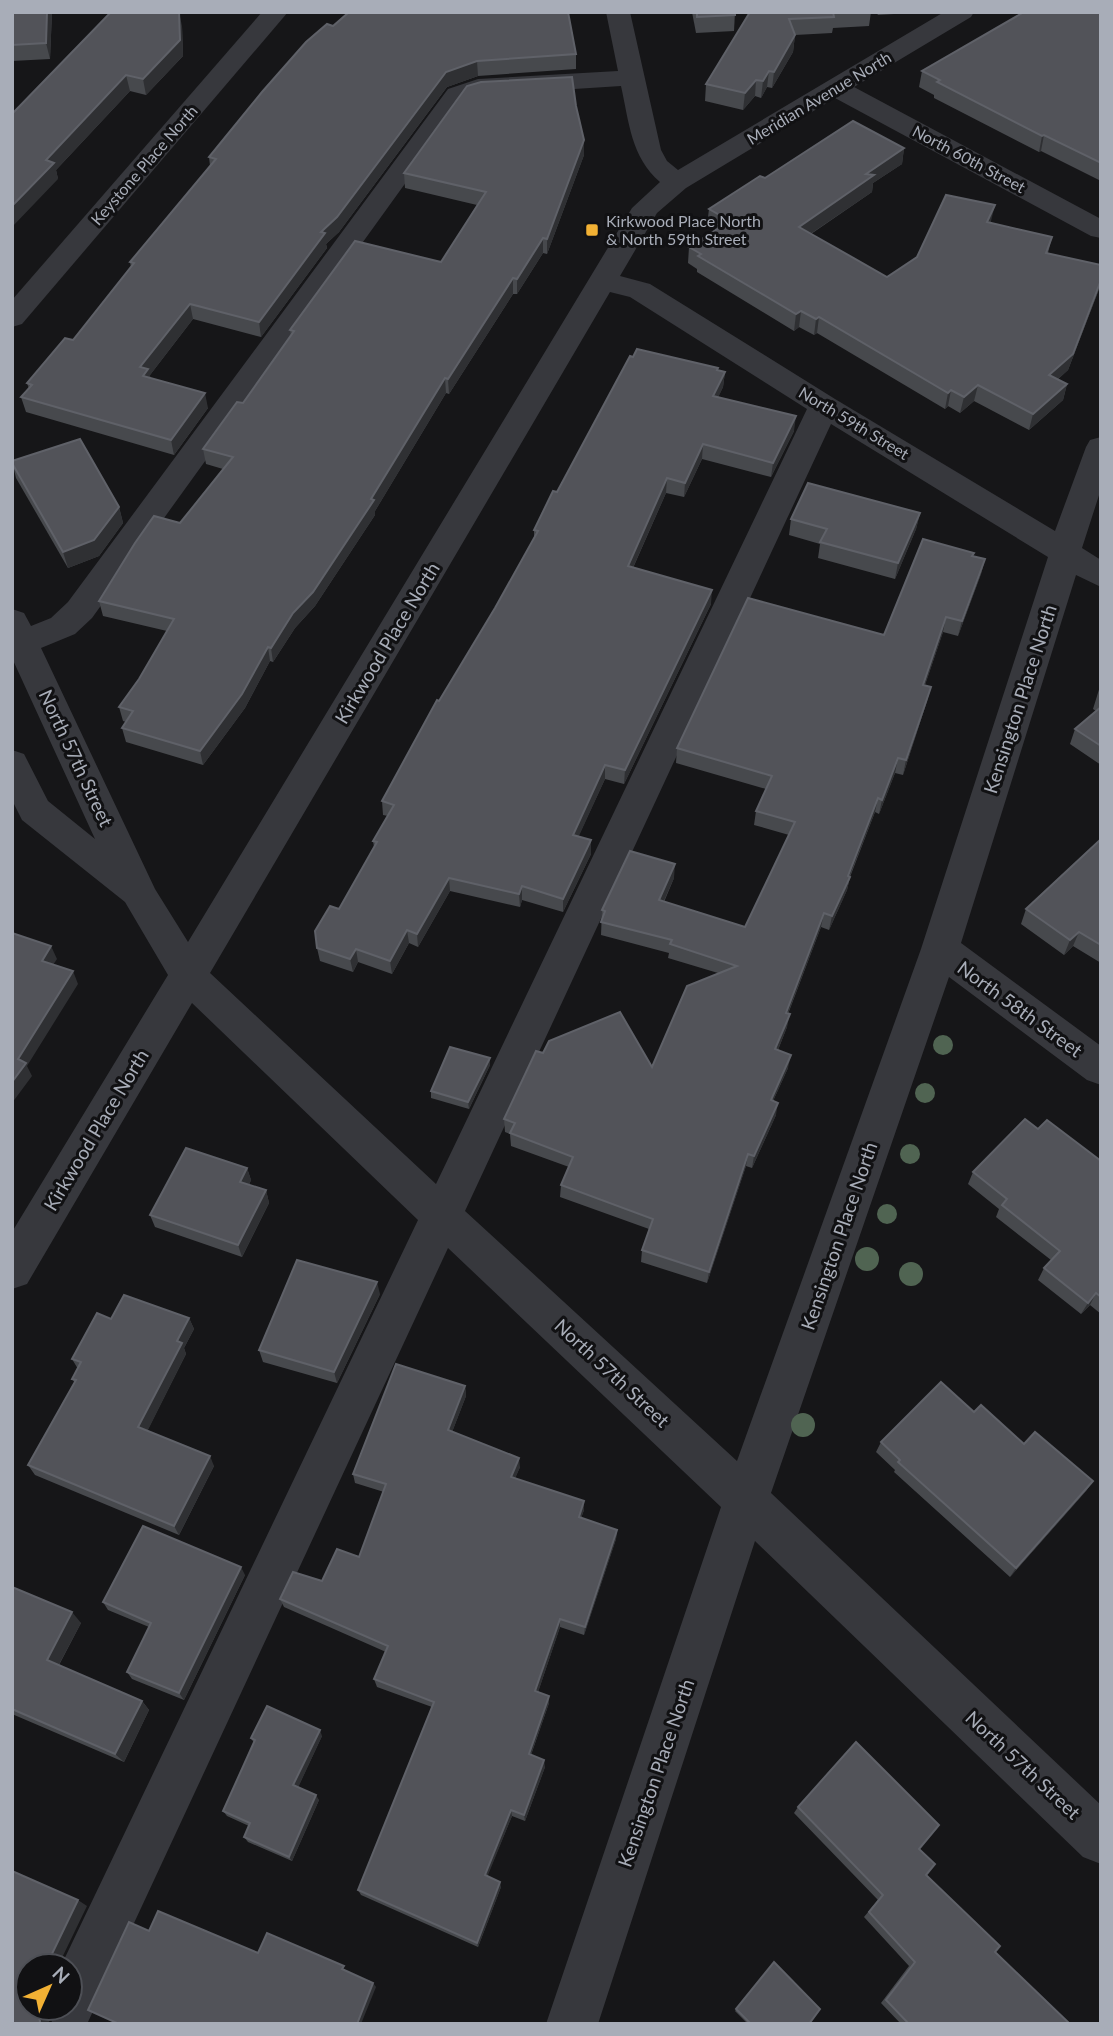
<svg xmlns="http://www.w3.org/2000/svg" width="1113" height="2036" viewBox="0 0 1113 2036" font-family="Lato,sans-serif">
<style>
.lines{fill:none;stroke-linecap:round;stroke-linejoin:round}
.minor{fill:#37383d;fill-rule:evenodd}
.tree{fill:#506452}
.wall{fill:#47494d}
.shaded-wall{fill:#2f3033}
.building{fill:#525359;stroke:#5f6168;stroke-width:2}
.poi-dot{fill:#f2b134;stroke:#111113;stroke-width:2.5}
.labels{text-anchor:middle;stroke-width:6;stroke-linejoin:round;paint-order:stroke}
.far-street-label{font-size:16px;fill:#a8adb8;stroke:#111113}
.far-poi-label{font-size:16px;fill:#a8adb8;stroke:#111113;text-anchor:start}
.street-label{font-size:19px;fill:#a8adb8;stroke:#111113}
</style>
<rect width="100%" height="100%" fill="#161618"/>
<g class="lines">
<g class="minor">
<polygon points="262,12 288,12 22,324 12,327 12,300"/>
<path d="M 606,12 L 630,12 L 661,150 L 667,161 L 678,170 L 944,12 L 974,12 L 971,17 L 854,87 L 1101,219 L 1101,238 L 1091,236 L 835,98 L 686,188 L 657,213 L 620,276 L 650,284 L 835,399 L 1055,531 L 1086,447 L 1090,440 L 1101,437 L 1101,489 L 1082,548 L 1101,560 L 1101,587 L 1076,575 L 961,943 L 1101,1046 L 1101,1085 L 1087,1080 L 949,977 L 771,1493 L 1101,1805 L 1101,1864 L 1083,1857 L 755,1541 L 598,2024 L 546,2024 L 721,1507 L 448,1248 L 88,2022 L 55,2024 L 52,2022 L 46,2008 L 70,2008 L 70,1966 L 61,1966 L 418,1220 L 192,1003 L 27,1284 L 12,1289 L 12,1232 L 168,975 L 125,902 L 22,820 L 12,800 L 12,750 L 24,754 L 48,801 L 95,839 L 12,658 L 12,609 L 24,613 L 31,626 L 51,618 L 68,602 L 448,89 L 478,79 L 618,71 ZM 621,86 C 629,122 631,157 660,182 L 632,208 L 188,942 L 155,889 L 41,648 L 75,634 L 92,618 L 466,99 L 481,95 ZM 610,292 L 630,297 L 807,409 L 436,1184 L 210,973 ZM 831,424 L 1048,557 L 921,949 L 737,1461 L 465,1211 Z"/>
</g>
</g>
<g class="tree">
<circle cx="943" cy="1045" r="10"/>
<circle cx="925" cy="1093" r="10"/>
<circle cx="910" cy="1154" r="10"/>
<circle cx="887" cy="1214" r="10"/>
<circle cx="867" cy="1259" r="12"/>
<circle cx="911" cy="1274" r="12"/>
<circle cx="803" cy="1425" r="12"/>
</g>
<g class="wall">
<polygon points="12,12 52,12 50,59 12,61"/>
<polygon points="692,12 735,12 734,31 696,33"/>
<polygon points="750,12 871,12 869,26 833,28 832,33 795,35 793,52 772,88 767,87 761,98 755,96 743,110 705,101 706,84"/>
<polygon points="876,12 926,12 878,15"/>
<polygon points="1101,12 1101,181 1041,151 1039,152 934,98 934,95 919,87 922,71"/>
<polygon points="182,26 183,56 146,95 130,91 56,170 58,179 12,114"/>
<polygon points="333,26 576,54 576,69 478,76 447,87 339,232 326,244 327,248 261,337 193,319 150,375 150,378 208,408 174,455 26,412 21,397 29,389 27,383 73,340 131,267 130,262 210,166 209,157"/>
<polygon points="576,106 584,140 584,155 547,254 543,253 517,294 513,294 449,394 446,393 375,511 375,515 315,606 295,628 273,662 270,661 245,708 203,765 126,742 122,728 126,722 123,721 119,707 139,679 167,631 103,616 99,601 180,523 223,469 206,464 203,449 243,403 291,336 290,330 441,262 477,205 405,188 404,173"/>
<polygon points="904,148 902,164 873,183 872,192 811,234 887,277 991,221 990,223 1052,237 1048,253 1101,265 1101,284 1068,370 1058,379 1067,384 1063,400 1029,430 974,401 960,413 948,406 945,409 817,333 814,335 799,327 794,331 697,272 697,269 688,263 689,247 716,230 707,225 709,209 765,178"/>
<polygon points="718,368 718,370 725,372 723,387 718,397 794,431 771,477 702,459 684,497 666,493 633,568 711,604 624,784 605,779 578,837 591,854 563,912 522,900 520,907 450,891 418,947 409,943 392,974 358,962 353,972 320,961 317,948 374,847 373,841 388,816 383,815 382,801 495,608 534,538 534,530 557,492"/>
<polygon points="12,461 119,507 123,523 99,556 68,568 16,478"/>
<polygon points="920,513 916,529 895,579 818,558 820,544 789,535 791,519"/>
<polygon points="974,553 973,556 985,559 981,574 958,636 943,632 925,685 931,687 927,701 903,775 895,773 879,814 875,812 850,877 847,890 829,930 821,927 788,1014 787,1027 778,1050 788,1068 773,1101 776,1115 752,1168 746,1166 707,1283 641,1262 642,1250 649,1229 560,1197 561,1185 569,1167 511,1146 510,1134 505,1132 504,1119 543,1053 652,1067 718,973 668,958 669,953 601,935 602,910 674,878 664,902 745,927 789,835 754,825 756,811 766,789 676,763 677,748 884,635"/>
<polygon points="1101,683 1101,765 1070,744 1075,729 1096,711 1093,709"/>
<polygon points="1101,839 1101,963 1073,946 1064,955 1021,924 1026,909"/>
<polygon points="490,1065 469,1109 431,1098 431,1091"/>
<polygon points="1038,1129 1101,1161 1101,1314 1090,1305 1081,1314 1038,1280 1044,1268 1051,1260 996,1217 999,1209 968,1184 973,1172"/>
<polygon points="247,1168 251,1180 249,1185 266,1190 269,1203 242,1257 155,1227 150,1215"/>
<polygon points="380,1294 337,1383 263,1362 259,1350"/>
<polygon points="189,1318 194,1329 184,1348 186,1354 147,1431 214,1466 179,1535 35,1475 28,1465 75,1383 72,1379 78,1369 72,1359 111,1319"/>
<polygon points="465,1386 466,1396 452,1432 520,1467 515,1478 584,1510 581,1518 617,1530 616,1539 584,1635 560,1627 538,1692 549,1696 549,1703 531,1755 545,1767 525,1821 512,1816 487,1876 501,1887 478,1947 361,1895 358,1890 432,1707 377,1687 374,1679 386,1652 284,1607 280,1599 322,1581 359,1557 384,1492 355,1483 353,1474"/>
<polygon points="974,1412 1024,1444 1093,1481 1086,1491 1010,1577 894,1472 895,1470 876,1452 881,1442"/>
<polygon points="245,1575 184,1700 132,1679 127,1672 149,1627 108,1610 103,1602"/>
<polygon points="12,1587 81,1623 59,1665 142,1701 149,1710 124,1762 12,1714"/>
<polygon points="322,1736 298,1787 319,1800 292,1861 248,1842 244,1837 249,1826 227,1816 223,1811 254,1743 251,1738"/>
<polygon points="798,1807 919,1849 926,1875 995,1952 1070,2024 901,2024 881,2003 909,1966 864,1917 878,1900 794,1813"/>
<polygon points="774,1962 809,2024 748,2024 735,2011"/>
</g>
<g class="shaded-wall">
<polygon points="47,12 52,12 50,59 46,43"/>
<polygon points="179,12 182,26 183,56 146,95 143,79"/>
<polygon points="795,35 793,52 772,88 774,72"/>
<polygon points="477,61 478,76 447,87 339,232 326,244 327,248 261,337 259,322 321,232 446,72"/>
<polygon points="769,71 767,87 761,98 763,81"/>
<polygon points="126,75 130,91 56,170 58,179 12,227 12,206 46,160"/>
<polygon points="756,80 755,96 743,110 745,93"/>
<polygon points="1044,135 1041,151 1039,152 1042,136"/>
<polygon points="584,140 584,155 547,254 547,239"/>
<polygon points="904,148 902,164 873,183 872,192 797,243 799,227 866,174"/>
<polygon points="995,205 991,221 983,239 987,222"/>
<polygon points="543,238 543,253 517,294 517,279"/>
<polygon points="513,278 513,294 449,394 448,379"/>
<polygon points="1101,280 1101,284 1068,370 1045,391 1049,375"/>
<polygon points="190,304 193,319 150,375 152,384 146,391 140,367"/>
<polygon points="801,311 799,327 794,331 796,314"/>
<polygon points="819,317 817,333 814,335 816,319"/>
<polygon points="725,372 723,387 712,411 713,396"/>
<polygon points="445,378 446,393 375,511 375,515 315,606 295,628 273,662 271,648 293,613 371,499"/>
<polygon points="1067,384 1063,400 1029,430 1033,414"/>
<polygon points="978,385 974,401 960,413 964,397"/>
<polygon points="951,390 948,406 945,409 948,393"/>
<polygon points="205,393 208,408 174,455 171,440"/>
<polygon points="796,416 794,431 771,477 773,463"/>
<polygon points="703,444 702,459 684,497 685,483"/>
<polygon points="667,478 666,493 627,581 628,566"/>
<polygon points="119,507 123,523 99,556 68,568 63,552"/>
<polygon points="920,513 916,529 895,579 898,563"/>
<polygon points="985,559 981,574 958,636 962,621"/>
<polygon points="712,590 711,604 624,784 625,770"/>
<polygon points="946,617 943,632 920,699 923,685"/>
<polygon points="268,647 270,661 245,708 203,765 200,751"/>
<polygon points="931,687 927,701 903,775 906,760"/>
<polygon points="898,758 895,773 879,814 882,800"/>
<polygon points="605,765 605,779 573,849 573,835"/>
<polygon points="878,798 875,812 848,880 850,877 847,890 829,930 832,916"/>
<polygon points="591,840 591,854 563,912 563,899"/>
<polygon points="675,864 674,878 658,914 659,900"/>
<polygon points="449,878 450,891 418,947 417,934"/>
<polygon points="522,886 522,900 520,907 519,894"/>
<polygon points="824,913 821,927 783,1026 786,1013"/>
<polygon points="407,930 409,943 392,974 390,961"/>
<polygon points="1079,932 1073,946 1064,955 1070,940"/>
<polygon points="51,946 57,959 47,974 42,961"/>
<polygon points="356,949 358,962 353,972 350,959"/>
<polygon points="73,971 78,984 27,1066 32,1076 12,1103 12,1082 18,1059"/>
<polygon points="790,1014 787,1027 773,1062 775,1049"/>
<polygon points="791,1055 788,1068 768,1112 771,1100"/>
<polygon points="490,1058 490,1065 469,1109 468,1102"/>
<polygon points="778,1103 776,1115 752,1168 754,1156"/>
<polygon points="748,1154 746,1166 707,1283 709,1272"/>
<polygon points="247,1168 251,1180 244,1195 240,1182"/>
<polygon points="266,1190 269,1203 242,1257 238,1245"/>
<polygon points="377,1282 380,1294 337,1383 334,1372"/>
<polygon points="1096,1293 1090,1305 1081,1314 1088,1303"/>
<polygon points="189,1318 194,1329 184,1348 186,1354 144,1438 138,1427 177,1341"/>
<polygon points="465,1386 466,1396 449,1440 448,1430"/>
<polygon points="210,1456 214,1466 179,1535 174,1526"/>
<polygon points="519,1458 520,1467 512,1486 511,1477"/>
<polygon points="1093,1481 1086,1491 1010,1577 1016,1568"/>
<polygon points="584,1501 584,1510 578,1526 579,1517"/>
<polygon points="617,1530 616,1539 584,1635 585,1627"/>
<polygon points="241,1567 245,1575 184,1700 179,1693"/>
<polygon points="72,1612 81,1623 56,1670 47,1660"/>
<polygon points="560,1619 560,1627 536,1698 535,1691"/>
<polygon points="549,1696 549,1703 529,1760 529,1754"/>
<polygon points="142,1701 149,1710 124,1762 115,1754"/>
<polygon points="320,1730 322,1736 297,1790 293,1785"/>
<polygon points="544,1760 545,1767 525,1821 524,1815"/>
<polygon points="316,1795 319,1800 292,1861 289,1857"/>
<polygon points="511,1810 512,1816 486,1880 485,1875"/>
<polygon points="500,1882 501,1887 478,1947 477,1943"/>
<polygon points="78,1900 87,1906 59,1964 62,1966 55,1966 49,1963 49,1960"/>
<polygon points="373,1983 376,1987 361,2024 357,2024"/>
<polygon points="35,2008 44,2008 50,2024 39,2024"/>
</g>
<g class="building">
<polygon points="12,12 47,12 46,43 12,45"/>
<polygon points="111,12 179,12 180,40 143,79 126,75 46,160 54,163 12,206 12,114"/>
<polygon points="354,12 568,12 576,54 477,61 446,72 337,217 321,232 325,233 259,322 190,304 140,367 148,369 143,376 205,393 171,440 21,397 32,385 27,383 65,338 73,340 134,263 130,262 216,159 209,157 262,92 306,42 327,24 333,26 348,13"/>
<polygon points="697,12 735,12 735,15 697,17"/>
<polygon points="750,12 833,12 834,17 789,19 795,35 774,72 769,71 763,81 756,80 745,93 706,84"/>
<polygon points="1024,12 1101,12 1101,163 1044,135 1042,136 937,82 940,80 922,71"/>
<polygon points="572,77 576,106 584,140 547,239 543,238 517,279 513,278 448,379 445,378 371,499 374,500 313,592 293,613 271,648 268,647 242,694 200,751 122,728 133,711 119,707 139,679 174,619 99,601 135,543 154,516 180,523 233,457 203,449 237,402 243,403 294,331 290,330 355,241 441,262 486,192 404,173 467,86 481,82"/>
<polygon points="853,121 904,148 866,174 874,175 799,227 887,277 917,257 946,195 995,205 987,222 1052,237 1046,253 1101,265 1101,280 1073,354 1049,375 1067,384 1033,414 978,385 964,397 951,390 948,393 819,317 816,319 801,311 796,314 698,256 701,254 689,247 730,221 709,209 760,176 765,178"/>
<polygon points="637,349 718,368 717,370 725,372 713,396 796,416 773,463 703,444 685,483 667,478 628,566 712,590 625,770 605,765 573,835 591,840 563,899 522,886 519,894 449,878 417,934 407,930 390,961 356,949 350,959 317,948 315,931 330,906 339,909 377,842 373,841 394,805 382,801 437,700 439,701 495,608 538,531 534,530 553,491 557,492 630,356 633,357"/>
<polygon points="80,439 119,507 94,540 63,552 12,463 12,461"/>
<polygon points="808,483 920,513 898,563 820,542 827,529 791,519"/>
<polygon points="923,539 974,553 972,556 985,559 962,621 946,617 923,685 931,687 906,760 898,758 882,800 878,798 848,876 850,877 832,916 824,913 786,1013 790,1014 775,1049 791,1055 771,1100 778,1103 754,1156 748,1154 709,1272 642,1250 653,1219 561,1185 573,1157 510,1133 515,1123 504,1119 536,1051 543,1053 549,1041 620,1012 652,1067 687,986 737,966 670,944 672,940 601,922 605,911 602,910 630,851 675,864 659,900 745,927 795,822 756,811 772,776 677,748 748,598 884,635"/>
<polygon points="1101,707 1101,746 1075,729"/>
<polygon points="1101,839 1101,945 1079,932 1070,940 1026,909"/>
<polygon points="12,933 51,946 42,961 73,971 18,1059 26,1063 12,1082"/>
<polygon points="450,1047 490,1058 468,1102 431,1091"/>
<polygon points="1025,1119 1038,1129 1047,1120 1101,1161 1101,1297 1096,1293 1088,1303 1044,1268 1060,1251 1002,1205 1007,1199 973,1172"/>
<polygon points="186,1148 247,1168 240,1182 266,1190 238,1245 150,1215"/>
<polygon points="297,1260 377,1282 334,1372 259,1350"/>
<polygon points="124,1295 189,1318 177,1341 182,1343 138,1427 210,1456 174,1526 28,1465 76,1380 72,1379 81,1362 72,1359 97,1313 111,1319"/>
<polygon points="396,1364 465,1386 448,1430 519,1458 511,1477 584,1501 579,1517 617,1530 585,1627 560,1619 535,1691 549,1696 529,1754 544,1760 524,1815 511,1810 485,1875 500,1882 477,1943 358,1890 434,1702 374,1679 388,1646 280,1599 293,1572 322,1581 337,1549 359,1557 386,1484 353,1474"/>
<polygon points="941,1382 974,1412 981,1405 1024,1444 1035,1432 1093,1481 1016,1568 898,1462 900,1460 881,1442"/>
<polygon points="143,1526 241,1567 179,1693 127,1672 151,1623 103,1602"/>
<polygon points="12,1587 72,1612 47,1660 142,1701 115,1754 12,1709"/>
<polygon points="267,1706 320,1730 293,1785 316,1795 289,1857 244,1837 250,1823 223,1811 255,1740 251,1738"/>
<polygon points="856,1742 939,1825 919,1849 935,1864 926,1875 1000,1946 995,1952 1070,2024 909,2024 886,2000 915,1962 869,1912 883,1895 798,1807"/>
<polygon points="12,1871 78,1900 49,1960 49,1963 58,1964 58,1966 28,1966 28,2008 35,2008 40,2021 39,2024 12,2024"/>
<polygon points="158,1911 258,1953 267,1933 344,1966 342,1969 373,1983 357,2024 119,2024 88,2010 129,1922 149,1931"/>
<polygon points="774,1962 820,2009 809,2024 751,2024 736,2009"/>
</g>
<rect class="poi-dot" x="585" y="223" width="14" height="14" rx="3.5"/>
<g class="labels">
<g class="far-street-label">
<text transform="translate(819 98) rotate(-31)" y="6">Meridian Avenue North</text>
<text transform="translate(969 159) rotate(28)" y="6">North 60th Street</text>
<text transform="translate(144 165) rotate(-49)" y="6">Keystone Place North</text>
<text transform="translate(854 423) rotate(31)" y="6">North 59th Street</text>
</g>
<g class="far-poi-label">
<text x="606" y="227">Kirkwood Place North<tspan x="606" dy="18">&amp; North 59th Street</tspan></text>
</g>
<g class="street-label">
<text transform="translate(387 643) rotate(-59)" y="7">Kirkwood Place North</text>
<text transform="translate(1020 699) rotate(-72)" y="7">Kensington Place North</text>
<text transform="translate(76 758) rotate(65)" y="7">North 57th Street</text>
<text transform="translate(1020 1009) rotate(36)" y="7">North 58th Street</text>
<text transform="translate(96 1130) rotate(-59)" y="7">Kirkwood Place North</text>
<text transform="translate(839 1236) rotate(-71)" y="7">Kensington Place North</text>
<text transform="translate(612 1373) rotate(43)" y="7">North 57th Street</text>
<text transform="translate(1023 1765) rotate(43)" y="7">North 57th Street</text>
<text transform="translate(656 1773) rotate(-71)" y="7">Kensington Place North</text>
</g>
</g>
<rect width="1113" height="2036" fill="none" stroke="#a8adb8" stroke-width="28"/>
<g transform="translate(49 1987) rotate(45)"><circle r="33" fill="#111113" stroke="#4d4f55" stroke-width="2"/>
<path d="M0-5L12 26L0 18L-12 26Z" fill="#f2b134"/>
<text y="-10" font-size="19" font-weight="bold" text-anchor="middle" fill="#a8adb8">N</text>
</g>
</svg>
